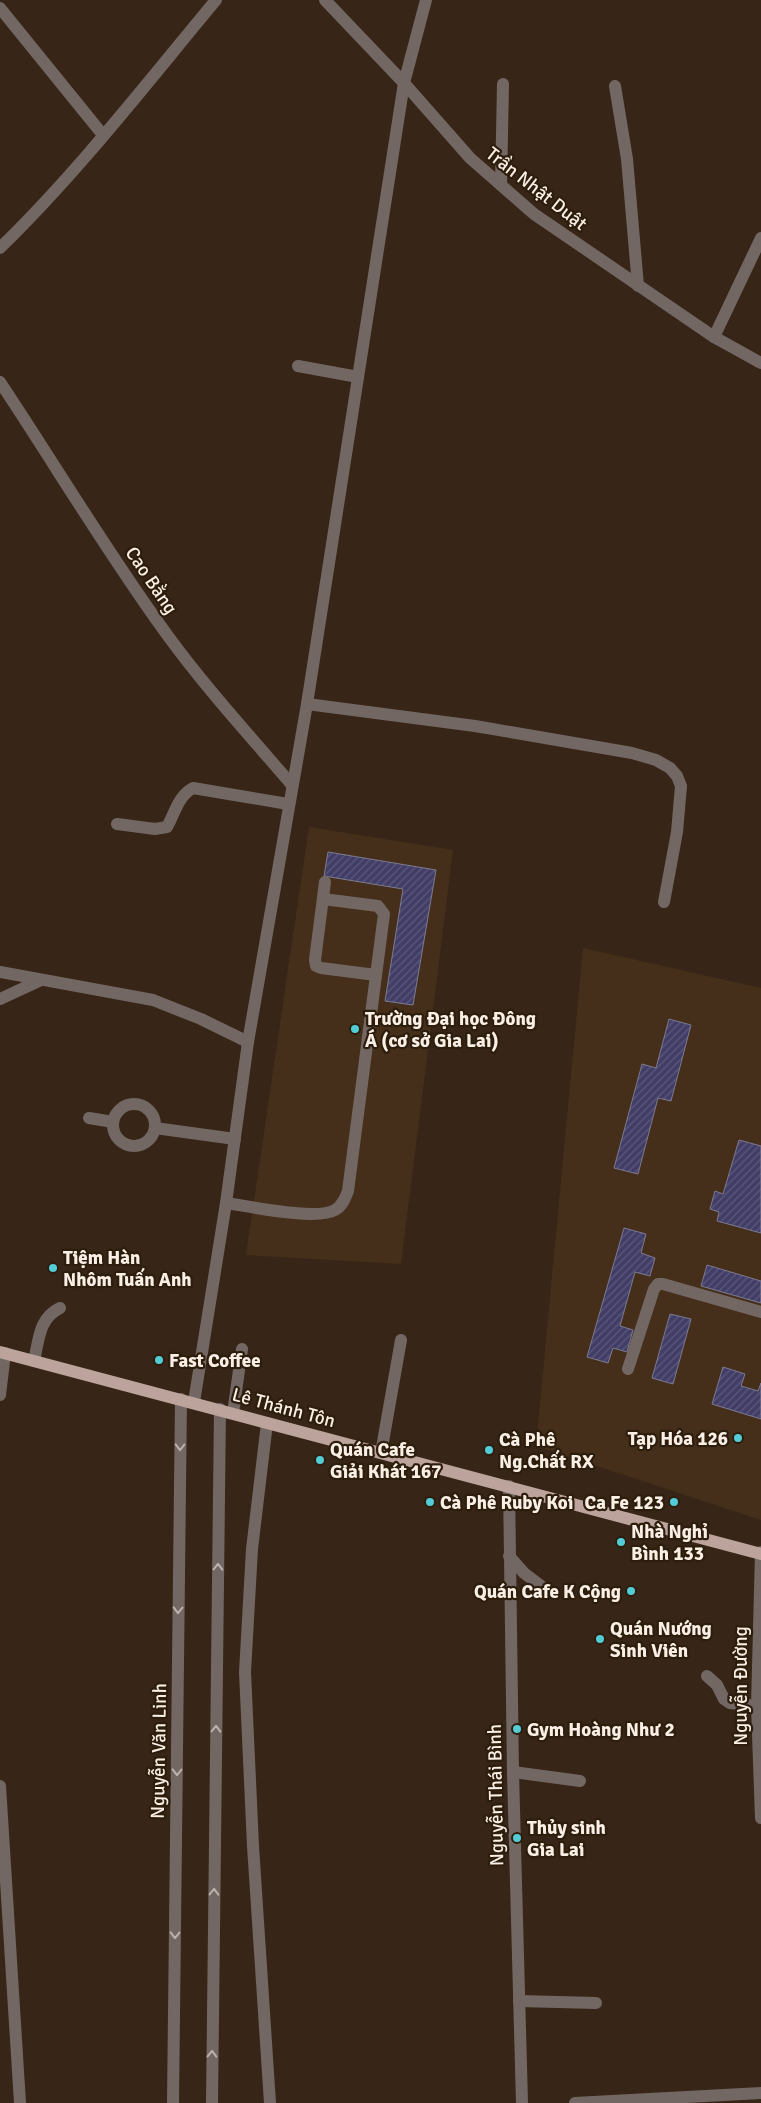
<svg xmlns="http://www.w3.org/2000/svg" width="761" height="2103" viewBox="0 0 761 2103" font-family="Signika,sans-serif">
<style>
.built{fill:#452f1a}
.building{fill:url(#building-hatch);stroke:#7c7b93}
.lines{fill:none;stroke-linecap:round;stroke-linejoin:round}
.minor{stroke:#736764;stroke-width:12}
.major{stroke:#bca49c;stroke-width:12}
.oneway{stroke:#bdb2ab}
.poi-dot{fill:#52ccd6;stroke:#2d1d0d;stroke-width:2}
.labels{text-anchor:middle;stroke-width:4.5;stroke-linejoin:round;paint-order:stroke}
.street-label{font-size:19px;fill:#faefe5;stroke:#2d1d0d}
.poi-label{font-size:19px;font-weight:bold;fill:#faefe5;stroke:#2d1d0d;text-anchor:start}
</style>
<defs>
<pattern id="building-hatch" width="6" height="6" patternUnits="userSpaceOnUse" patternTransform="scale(1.25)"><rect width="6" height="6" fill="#413d66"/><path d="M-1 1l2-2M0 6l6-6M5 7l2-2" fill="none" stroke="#5d597c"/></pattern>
</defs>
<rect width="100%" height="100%" fill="#372617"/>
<g class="built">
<polygon points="309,827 453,850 401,1264 246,1255"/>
<polygon points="583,948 761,988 761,1520 536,1446"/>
</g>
<g class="building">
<polygon points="328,852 436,870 413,1005 385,1001 403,889 324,876"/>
<polygon points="669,1019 691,1025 671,1101 658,1098 638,1174 614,1168 642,1064 656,1068"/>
<polygon points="739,1140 761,1146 761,1233 717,1221 719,1212 710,1209 715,1191 723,1194"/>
<polygon points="624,1228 646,1234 641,1253 655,1258 650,1276 635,1272 620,1326 633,1330 627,1352 613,1348 608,1363 587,1357"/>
<polygon points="707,1265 761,1281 761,1303 701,1286"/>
<polygon points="670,1314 691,1319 673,1384 652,1378"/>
<polygon points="723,1367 745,1374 741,1386 758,1391 761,1383 761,1419 712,1404"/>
</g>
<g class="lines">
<g class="minor">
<polyline points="325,0 404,83 470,158 534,214 714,337 761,363"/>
<polyline points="0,8 103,135"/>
<polyline points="615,86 627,159 638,286"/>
<polyline points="501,185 503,84"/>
<path d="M 0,248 C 78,172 146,84 216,0"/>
<polyline points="714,337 761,238"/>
<polyline points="298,366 358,377"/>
<path d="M 0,382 C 56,466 108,554 168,636 C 206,688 250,736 292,785"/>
<polyline points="307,704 475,726 632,753 656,760 670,768 677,776 681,786 677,832 664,902"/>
<path d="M 117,824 L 155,829 L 167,827 C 175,813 178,796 193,788 L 288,804"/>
<polyline points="325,882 315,960 316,966 321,968 376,975"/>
<polyline points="0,972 153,1000 201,1019 248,1042"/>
<polyline points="0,999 41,980"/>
<circle cx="134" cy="1125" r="21"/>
<polyline points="89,1118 113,1122"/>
<polyline points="155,1128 235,1139"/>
<path d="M 226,1203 C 248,1206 317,1221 335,1210 C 342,1206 345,1199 348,1191 L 384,914 L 378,906 L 323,899"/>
<path d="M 34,1361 C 39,1339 39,1318 60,1308"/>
<polyline points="628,1369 654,1289 658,1284 663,1284 761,1312"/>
<polyline points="0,1395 5,1353"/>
<polyline points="194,1402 226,1203 248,1042 307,704 404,83 426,0"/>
<polyline points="233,1413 242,1349"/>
<polyline points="267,1423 252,1549 245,1672 253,1846 270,2103"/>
<polyline points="381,1453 401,1340"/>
<polyline points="509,1486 513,1772 522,2103"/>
<polyline points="761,1552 757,1706 761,1818"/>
<polyline points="509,1556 524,1573 545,1589"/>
<polyline points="707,1676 717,1685 724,1699 730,1703 757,1706"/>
<polyline points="513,1772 580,1781"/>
<polyline points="0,1786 20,2103"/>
<polyline points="519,2001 596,2003"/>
<polyline points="173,2103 181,1399"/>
<polyline points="212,2103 220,1409"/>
<polyline points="575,2103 761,2093"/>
</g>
<polyline class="major" points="0,1352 761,1554"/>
</g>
<defs><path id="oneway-chevron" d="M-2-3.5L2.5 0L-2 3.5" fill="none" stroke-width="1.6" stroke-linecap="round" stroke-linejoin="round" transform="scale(1.25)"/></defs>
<g class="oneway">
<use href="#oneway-chevron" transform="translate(180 1447) rotate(91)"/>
<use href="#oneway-chevron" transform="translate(218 1567) rotate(-89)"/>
<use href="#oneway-chevron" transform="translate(178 1610) rotate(91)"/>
<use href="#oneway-chevron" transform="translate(216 1729) rotate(-89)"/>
<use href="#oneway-chevron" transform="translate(177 1772) rotate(91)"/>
<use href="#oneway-chevron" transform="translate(214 1892) rotate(-89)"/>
<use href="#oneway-chevron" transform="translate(175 1935) rotate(91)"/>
<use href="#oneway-chevron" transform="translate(212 2054) rotate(-89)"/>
</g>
<g class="poi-dot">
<circle cx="355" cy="1029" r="5"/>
<circle cx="53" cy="1268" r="5"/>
<circle cx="159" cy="1360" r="5"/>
<circle cx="738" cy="1438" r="5"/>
<circle cx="489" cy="1450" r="5"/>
<circle cx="320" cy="1460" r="5"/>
<circle cx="430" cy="1502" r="5"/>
<circle cx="674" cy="1502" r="5"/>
<circle cx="621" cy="1542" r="5"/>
<circle cx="631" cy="1591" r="5"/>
<circle cx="600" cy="1639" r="5"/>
<circle cx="517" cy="1729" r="5"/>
<circle cx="517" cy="1838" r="5"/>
</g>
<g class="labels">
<g class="street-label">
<text transform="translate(537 188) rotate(38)" y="7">Trần Nhật Duật</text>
<text transform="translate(152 580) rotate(56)" y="7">Cao Bằng</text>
<text transform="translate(284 1407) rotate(15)" y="7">Lê Thánh Tôn</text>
<text transform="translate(740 1686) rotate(-90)" y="7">Nguyễn Đường</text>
<text transform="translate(158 1751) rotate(-89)" y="7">Nguyễn Văn Linh</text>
<text transform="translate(495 1795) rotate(-91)" y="7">Nguyễn Thái Bình</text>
</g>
<g class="poi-label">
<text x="365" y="1025">Trường Đại học Đông<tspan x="365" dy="22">Á (cơ sở Gia Lai)</tspan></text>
<text x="63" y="1264">Tiệm Hàn<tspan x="63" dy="22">Nhôm Tuấn Anh</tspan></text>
<text x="169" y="1367">Fast Coffee</text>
<text x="728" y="1445" text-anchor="end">Tạp Hóa 126</text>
<text x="499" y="1446">Cà Phê<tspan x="499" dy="22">Ng.Chất RX</tspan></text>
<text x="330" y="1456">Quán Cafe<tspan x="330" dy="22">Giải Khát 167</tspan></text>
<text x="440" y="1509">Cà Phê Ruby Koi</text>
<text x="664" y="1509" text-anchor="end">Ca Fe 123</text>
<text x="631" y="1538">Nhà Nghỉ<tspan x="631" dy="22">Bình 133</tspan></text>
<text x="621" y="1598" text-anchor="end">Quán Cafe K Cộng</text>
<text x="610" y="1635">Quán Nướng<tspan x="610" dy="22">Sinh Viên</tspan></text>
<text x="527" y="1736">Gym Hoàng Như 2</text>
<text x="527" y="1834">Thủy sinh<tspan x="527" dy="22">Gia Lai</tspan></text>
</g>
</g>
</svg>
